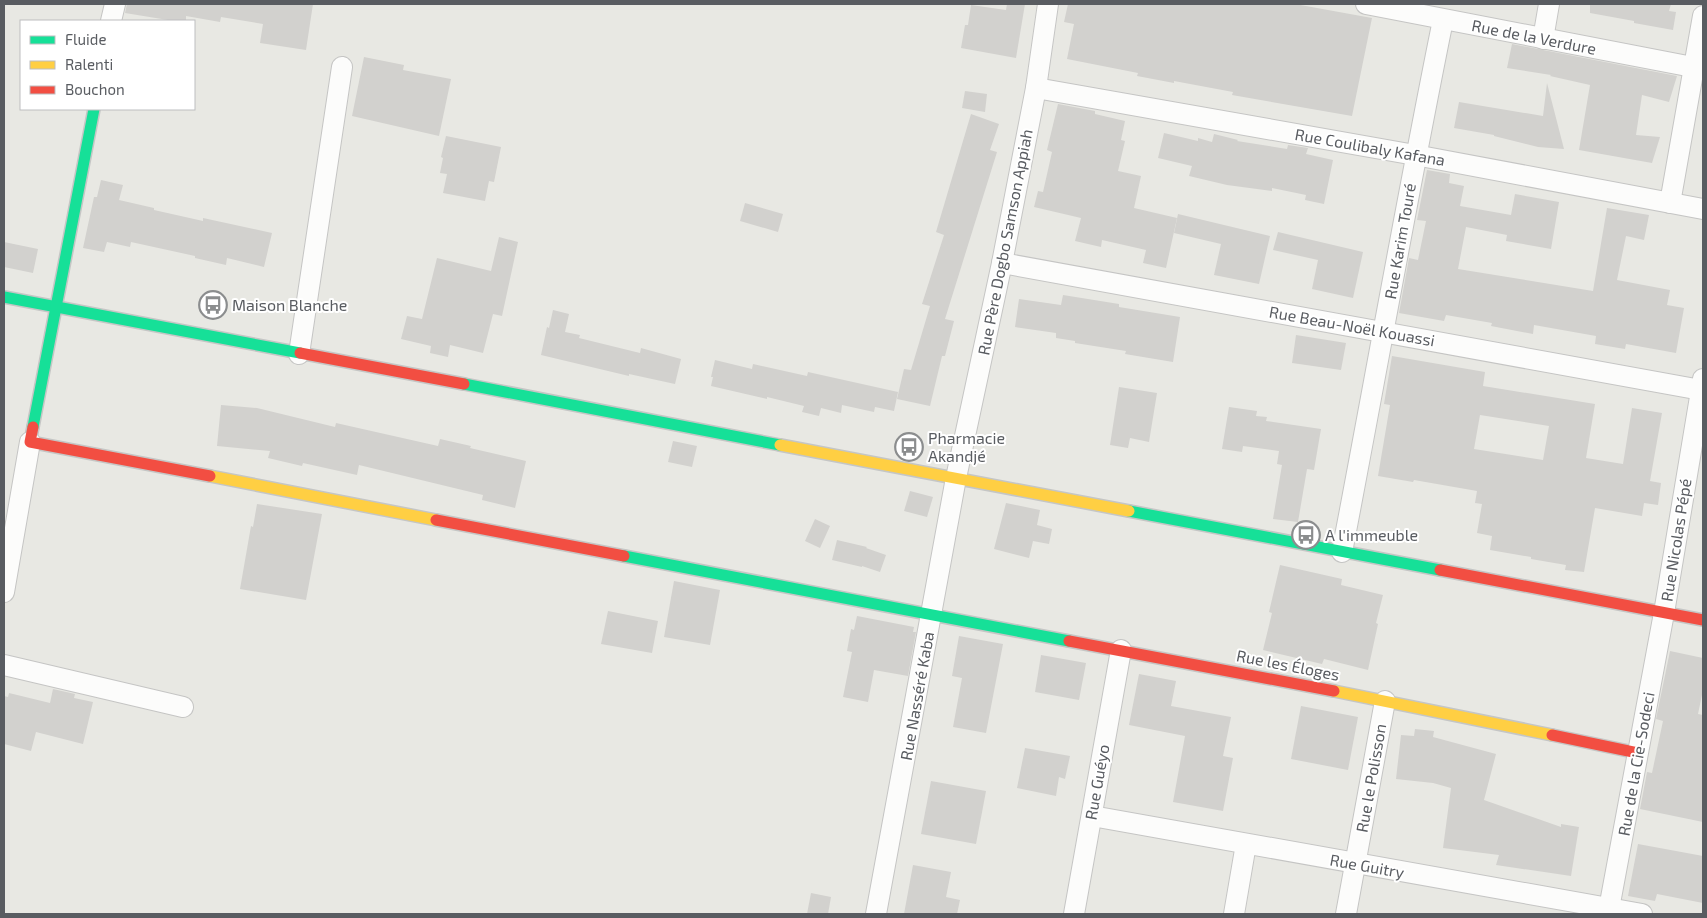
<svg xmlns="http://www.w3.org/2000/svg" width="1707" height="918" viewBox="0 0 1707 918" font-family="'Exo 2',sans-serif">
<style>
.building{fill:#d2d1ce;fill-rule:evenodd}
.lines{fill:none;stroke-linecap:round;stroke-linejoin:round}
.street-casing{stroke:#c5c5c4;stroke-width:22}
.fast-casing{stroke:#c5c6c5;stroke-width:14}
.slow-casing{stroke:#c5c6c5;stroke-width:14}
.jam-casing{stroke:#c5c6c5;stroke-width:14}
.street{stroke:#fcfcfb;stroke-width:20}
.fast{stroke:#16e098;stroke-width:11}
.slow{stroke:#ffcf43;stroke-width:11}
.jam{stroke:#f24e42;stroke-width:11}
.labels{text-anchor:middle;stroke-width:4;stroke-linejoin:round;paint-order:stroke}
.street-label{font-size:16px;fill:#595c61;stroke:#fff}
.poi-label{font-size:16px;fill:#595c61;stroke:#fff;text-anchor:start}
</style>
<rect width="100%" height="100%" fill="#e8e8e3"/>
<g class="building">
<polygon points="127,4 313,4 306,50 260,43 263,24 221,17 220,22 186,16 186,21 174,21 125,13"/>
<polygon points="1007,4 1025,4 1016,58 961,48 965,25 968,25 971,5 1006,10"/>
<polygon points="1068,4 1295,4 1372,18 1352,116 1232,95 1233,92 1174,81 1174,83 1137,76 1138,73 1067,59 1074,24 1064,22"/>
<polygon points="1590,4 1671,4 1669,11 1676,12 1673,30 1634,23 1634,21 1590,13"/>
<polygon points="1512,44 1677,76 1669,102 1642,95 1636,135 1660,137 1652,163 1579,150 1590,85 1550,76 1551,75 1507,68"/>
<polygon points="364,57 404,65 403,70 451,79 439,136 352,116"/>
<polygon points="1547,83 1564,149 1538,147 1494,136 1494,135 1454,128 1459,102 1543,116"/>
<polygon points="965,91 987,94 985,112 962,108"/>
<polygon points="1058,104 1095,111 1095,114 1125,121 1121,140 1125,141 1118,171 1141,176 1134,208 1177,218 1166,268 1143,263 1146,250 1102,240 1101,247 1075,241 1081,218 1034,207 1038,191 1043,192 1052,152 1047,150"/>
<polygon points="971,114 999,124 990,150 997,152 945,319 954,321 945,356 942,356 930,406 897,399 904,369 911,370 930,306 922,304 944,235 936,232"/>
<polygon points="1164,133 1198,141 1198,138 1212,142 1214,134 1238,140 1237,141 1287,149 1288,145 1308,148 1306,154 1333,160 1324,204 1305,200 1306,195 1272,188 1272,191 1227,185 1189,176 1192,166 1158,158"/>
<polygon points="446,136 501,147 494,182 489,181 485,201 443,193 447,174 440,173 443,158 441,157"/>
<polygon points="1427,170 1450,174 1449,183 1464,186 1460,206 1511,215 1515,194 1559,202 1551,249 1506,241 1507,235 1466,227 1458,269 1593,291 1607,208 1649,215 1644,240 1626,236 1617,280 1670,290 1667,305 1684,308 1676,353 1626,344 1625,349 1595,344 1596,336 1534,325 1533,334 1491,326 1492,323 1446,315 1444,321 1399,313 1409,258 1418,260 1426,221 1417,220"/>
<polygon points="101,180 123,185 119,200 154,208 154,210 203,221 203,218 272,233 264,267 227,258 226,265 195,258 195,256 131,242 130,247 107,242 104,252 83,248 94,197 97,197"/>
<polygon points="745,203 783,214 778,232 740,221"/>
<polygon points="1178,214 1270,236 1259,284 1214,275 1221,244 1174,233"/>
<polygon points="1278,232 1363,252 1353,298 1312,289 1318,260 1273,250"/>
<polygon points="499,237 518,242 502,316 493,314 483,353 450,345 448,357 430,353 431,346 401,339 407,316 422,319 437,258 491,271"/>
<polygon points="4,242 38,249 33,273 4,267"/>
<polygon points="1063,295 1119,304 1119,307 1180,317 1173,362 1125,354 1126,351 1075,343 1075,341 1056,338 1056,333 1015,327 1019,299 1061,305"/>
<polygon points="553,310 569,314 565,332 580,335 579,338 640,353 641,348 681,359 675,384 629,374 629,376 541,355 547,327 549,328"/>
<polygon points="1296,335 1346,343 1341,370 1292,363"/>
<path d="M 1392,356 L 1485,372 L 1483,386 L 1595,404 L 1586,458 L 1623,464 L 1632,408 L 1662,413 L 1650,481 L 1661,483 L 1658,505 L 1644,503 L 1642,516 L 1595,508 L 1584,572 L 1565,570 L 1566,565 L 1531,559 L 1531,557 L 1490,550 L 1492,536 L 1477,533 L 1482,504 L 1475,503 L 1477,491 L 1414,480 L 1413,482 L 1378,476 L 1390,405 L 1384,404 ZM 1480,415 L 1549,426 L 1543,460 L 1474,449 Z"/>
<polygon points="715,360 752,369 753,364 807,376 808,372 898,392 894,411 875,407 874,412 842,405 841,413 821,408 819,416 802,412 804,406 767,397 767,399 711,386 713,377 711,377"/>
<polygon points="1119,387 1157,393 1149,442 1130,438 1128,448 1110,445"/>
<polygon points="221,405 257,408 335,427 336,423 438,446 440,439 471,446 470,448 526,461 515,508 482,500 483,495 359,465 357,475 303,463 302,466 268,458 270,451 217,446"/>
<polygon points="1229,407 1257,411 1256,416 1267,417 1266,421 1321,429 1314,470 1307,469 1298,522 1273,519 1282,465 1277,464 1279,451 1243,446 1242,452 1222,449"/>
<polygon points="673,441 697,446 692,467 668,462"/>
<polygon points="910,491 933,497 927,517 904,511"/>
<polygon points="1006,503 1040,510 1037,525 1052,529 1049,544 1033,541 1029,558 994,549"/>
<polygon points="257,504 322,514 306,600 240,589 251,526 253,527"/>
<polygon points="815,519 830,526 820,548 805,541"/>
<polygon points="837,540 867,547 866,548 886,555 880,572 862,566 862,567 832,560"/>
<polygon points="1280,565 1342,579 1341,585 1383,595 1376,623 1378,624 1368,670 1324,659 1322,664 1263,650 1272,613 1269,612"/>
<polygon points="674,581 720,590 710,645 664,637"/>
<polygon points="608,611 658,621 652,653 601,644"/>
<polygon points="857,616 914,627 913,632 916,632 908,676 874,670 868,702 843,697 852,652 847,651 851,629 854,630"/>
<polygon points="959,636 1003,644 986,733 953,727 962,678 952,676"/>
<polygon points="1670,651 1703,658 1703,690 1698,714 1703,715 1703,822 1640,809 1647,772 1652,773 1663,721 1656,719"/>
<polygon points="1041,655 1086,663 1079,700 1035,692"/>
<polygon points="1139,674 1176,681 1171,706 1231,717 1223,756 1233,758 1223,811 1173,802 1185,736 1129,725"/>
<polygon points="53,689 75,694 74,698 93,702 83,744 36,732 31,751 4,744 4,696 8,697 9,693 50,703"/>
<polygon points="1301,706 1358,717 1348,770 1291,759"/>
<polygon points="1415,729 1434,731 1433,737 1496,754 1484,800 1561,827 1561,824 1579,827 1571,876 1496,865 1499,855 1443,848 1451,788 1433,783 1396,779 1401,735 1414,736"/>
<polygon points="1025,748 1070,756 1065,779 1059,777 1056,796 1017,788"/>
<polygon points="931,781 986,791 976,844 921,834"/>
<polygon points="1638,844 1703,856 1703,903 1657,894 1655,901 1628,896"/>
<polygon points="913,865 951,872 946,897 960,900 957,914 904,914"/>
<polygon points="811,893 831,897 828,914 807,914"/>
</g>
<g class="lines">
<defs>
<g id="street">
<polyline points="1366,4 1703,69"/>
<polyline points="111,21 115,4"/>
<polyline points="1543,39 1549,4"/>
<polyline points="1036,88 1415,155 1703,209"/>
<polyline points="1670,203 1703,16"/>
<polyline points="1002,263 1701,390"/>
<polyline points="299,354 342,67"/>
<path d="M 1342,552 C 1376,375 1407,197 1443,20"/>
<polyline points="4,592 30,442"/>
<polyline points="4,665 183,707"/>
<polyline points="1092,816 1642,914"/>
<polyline points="876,914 956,478 1002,263 1036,88 1048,4"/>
<polyline points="1074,914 1121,650"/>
<polyline points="1234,914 1246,844"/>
<polyline points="1346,914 1385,701"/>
<polyline points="1608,914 1664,613 1703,379"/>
</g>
<g id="fast">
<polyline points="4,297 300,353"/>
<polyline points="464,384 780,445"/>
<polyline points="33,427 94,109"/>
<polyline points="1129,511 1440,570"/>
<polyline points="624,556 1069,641"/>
</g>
<g id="slow">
<polyline points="780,445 1129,511"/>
<polyline points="210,476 436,520"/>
<polyline points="1334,691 1552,735"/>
</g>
<g id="jam">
<polyline points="300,353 464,384"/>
<polyline points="33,427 30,442 210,476"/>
<polyline points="436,520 624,556"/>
<polyline points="1440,570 1703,620"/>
<polyline points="1069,641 1334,691"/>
<polyline points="1552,735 1638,753"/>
</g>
</defs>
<use href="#street" class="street-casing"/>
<use href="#fast" class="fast-casing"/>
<use href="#slow" class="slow-casing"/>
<use href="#jam" class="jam-casing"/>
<use href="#street" class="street"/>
<use href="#fast" class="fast"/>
<use href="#slow" class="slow"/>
<use href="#jam" class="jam"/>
</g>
<defs>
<symbol id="bus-ring" viewBox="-11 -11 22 22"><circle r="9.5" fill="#fff" stroke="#8b8d8e" stroke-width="1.5"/><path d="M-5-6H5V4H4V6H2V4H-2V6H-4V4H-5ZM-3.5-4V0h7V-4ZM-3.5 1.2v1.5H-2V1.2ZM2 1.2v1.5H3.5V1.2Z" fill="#8b8d8e"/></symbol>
</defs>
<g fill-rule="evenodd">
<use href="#bus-ring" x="197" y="289" width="32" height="32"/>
<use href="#bus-ring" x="893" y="431" width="32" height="32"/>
<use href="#bus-ring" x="1290" y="519" width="32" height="32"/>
</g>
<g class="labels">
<g class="street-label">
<text transform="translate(1534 37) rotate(11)" y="6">Rue de la Verdure</text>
<text transform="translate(1370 147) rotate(10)" y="6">Rue Coulibaly Kafana</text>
<text transform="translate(1400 241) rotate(-80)" y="6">Rue Karim Touré</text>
<text transform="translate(1005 242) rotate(-79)" y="6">Rue Père Dogbo Samson Appiah</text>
<text transform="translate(1352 326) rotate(10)" y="6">Rue Beau-Noël Kouassi</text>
<text transform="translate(1676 540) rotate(-81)" y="6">Rue Nicolas Pépé</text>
<text transform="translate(1288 665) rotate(11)" y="6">Rue les Éloges</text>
<text transform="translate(917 696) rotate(-80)" y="6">Rue Nasséré Kaba</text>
<text transform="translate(1636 764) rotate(-80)" y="6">Rue de la Cie-Sodeci</text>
<text transform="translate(1371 778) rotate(-80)" y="6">Rue le Polisson</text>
<text transform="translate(1097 782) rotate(-80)" y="6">Rue Guéyo</text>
<text transform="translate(1367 866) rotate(10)" y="6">Rue Guitry</text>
</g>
<g class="poi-label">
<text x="232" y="311">Maison Blanche</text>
<text x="928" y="444">Pharmacie<tspan x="928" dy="18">Akandjé</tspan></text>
<text x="1325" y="541">A l'immeuble</text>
</g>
</g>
<rect width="1707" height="918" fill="none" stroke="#595c61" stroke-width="10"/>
<rect x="20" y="20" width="175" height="90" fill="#ffffff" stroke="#bdbec0"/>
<rect x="30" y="36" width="25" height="8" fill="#16e098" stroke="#bdbec0"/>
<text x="65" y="45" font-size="15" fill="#595c61">Fluide</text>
<rect x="30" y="61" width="25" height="8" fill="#ffcf43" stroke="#bdbec0"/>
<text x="65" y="70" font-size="15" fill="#595c61">Ralenti</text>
<rect x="30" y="86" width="25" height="8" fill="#f24e42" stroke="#bdbec0"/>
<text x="65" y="95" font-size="15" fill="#595c61">Bouchon</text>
</svg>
